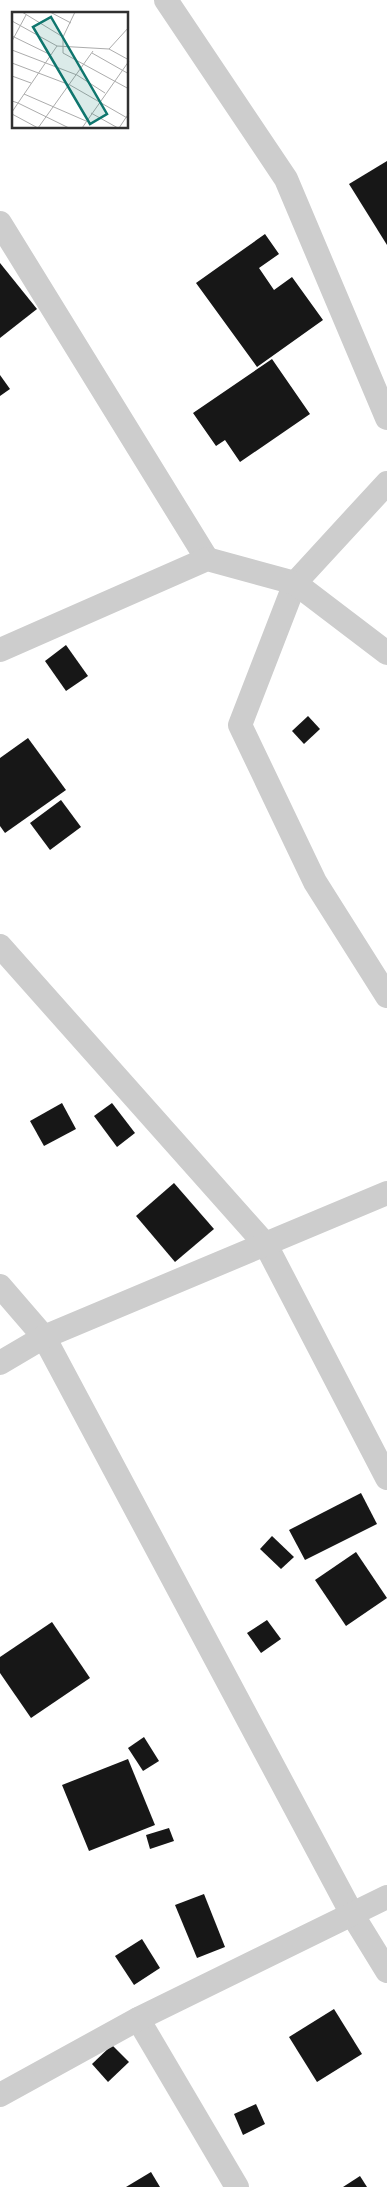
<svg xmlns="http://www.w3.org/2000/svg" width="387" height="2187" viewBox="0 0 387 2187" font-family="'Roboto Condensed',sans-serif">
<style>
.building{fill:#171717}
.lines{fill:none;stroke-linecap:round;stroke-linejoin:round}
.street{stroke:#cdcdcd;stroke-width:24}
.inset-road{fill:none;stroke:#acacac;stroke-width:1}
.view{fill:#0f766e;fill-opacity:0.15;stroke:#0f766e;stroke-width:2.5}
.inset-edge{fill:none;stroke:#303030;stroke-width:2.5}
</style>
<rect width="100%" height="100%" fill="#fff"/>
<g class="building">
<polygon points="387,161 387,245 349,184"/>
<polygon points="265,234 279,254 259,268 274,290 292,277 323,320 257,367 196,283"/>
<polygon points="0,263 37,309 0,338"/>
<polygon points="272,359 310,414 240,462 225,440 216,446 193,413"/>
<polygon points="0,375 10,389 0,396"/>
<polygon points="66,645 88,676 66,691 45,661"/>
<polygon points="308,716 320,729 304,744 292,731"/>
<polygon points="28,738 66,790 5,833 0,826 0,758"/>
<polygon points="61,800 81,827 50,850 30,823"/>
<polygon points="62,1103 76,1129 44,1146 30,1121"/>
<polygon points="112,1103 135,1133 117,1147 94,1116"/>
<polygon points="174,1183 214,1229 175,1262 136,1216"/>
<polygon points="361,1493 377,1524 305,1560 289,1530"/>
<polygon points="272,1536 294,1557 281,1569 260,1549"/>
<polygon points="356,1552 387,1598 346,1626 315,1580"/>
<polygon points="267,1620 281,1639 261,1653 247,1633"/>
<polygon points="52,1622 90,1678 31,1718 0,1673 0,1657"/>
<polygon points="144,1737 159,1761 143,1771 128,1748"/>
<polygon points="128,1759 155,1825 89,1851 62,1785"/>
<polygon points="169,1828 174,1841 150,1849 146,1835"/>
<polygon points="204,1894 225,1947 197,1958 175,1905"/>
<polygon points="142,1939 160,1968 134,1985 115,1956"/>
<polygon points="334,2009 362,2054 317,2082 289,2037"/>
<polygon points="112,2045 129,2062 108,2082 92,2064"/>
<polygon points="256,2104 265,2124 243,2135 234,2114"/>
<polygon points="151,2172 160,2187 126,2187"/>
<polygon points="360,2176 367,2187 343,2187"/>
</g>
<g class="lines">
<g class="street">
<polyline points="166,0 286,179 387,418"/>
<polyline points="0,223 207,559"/>
<polyline points="387,483 295,583 240,725 315,882 387,996"/>
<polyline points="0,650 207,559 295,583 387,653"/>
<polyline points="0,946 266,1245 387,1478"/>
<polyline points="0,1286 44,1337 352,1914 387,1971"/>
<polyline points="0,1363 44,1337 387,1193"/>
<polyline points="138,2019 237,2187"/>
<polyline points="0,2095 138,2019 387,1897"/>
</g>
</g>
<g transform="translate(12 12)">
<rect width="116" height="116" fill="#fff"/>
<path class="inset-road" d="M 10,0 L 51,25 L 51,41 L 117,77M 38,0 L 59,11M 0,9 L 45,34M 0,24 L 39,43M 51,25 L 63,0M 0,29 L 14,3M 97,37 L 117,48M 0,38 L 65,63 L 93,81M 80,41 L 117,62M 0,51 L 58,73 L 117,107M 0,64 L 19,71M 12,82 L 74,109M 0,89 L 6,91 L 45,34 L 97,37 L 117,15M 0,100 L 6,91 L 57,116M 79,101 L 106,116M 0,102 L 26,116M 26,116 L 81,39M 70,116 L 117,49M 107,116 L 117,101"/>
<path class="view" d="M 39,5 L 95,102 L 78,112 L 21,15 Z"/>
<rect width="116" height="116" class="inset-edge"/>
</g>
</svg>
